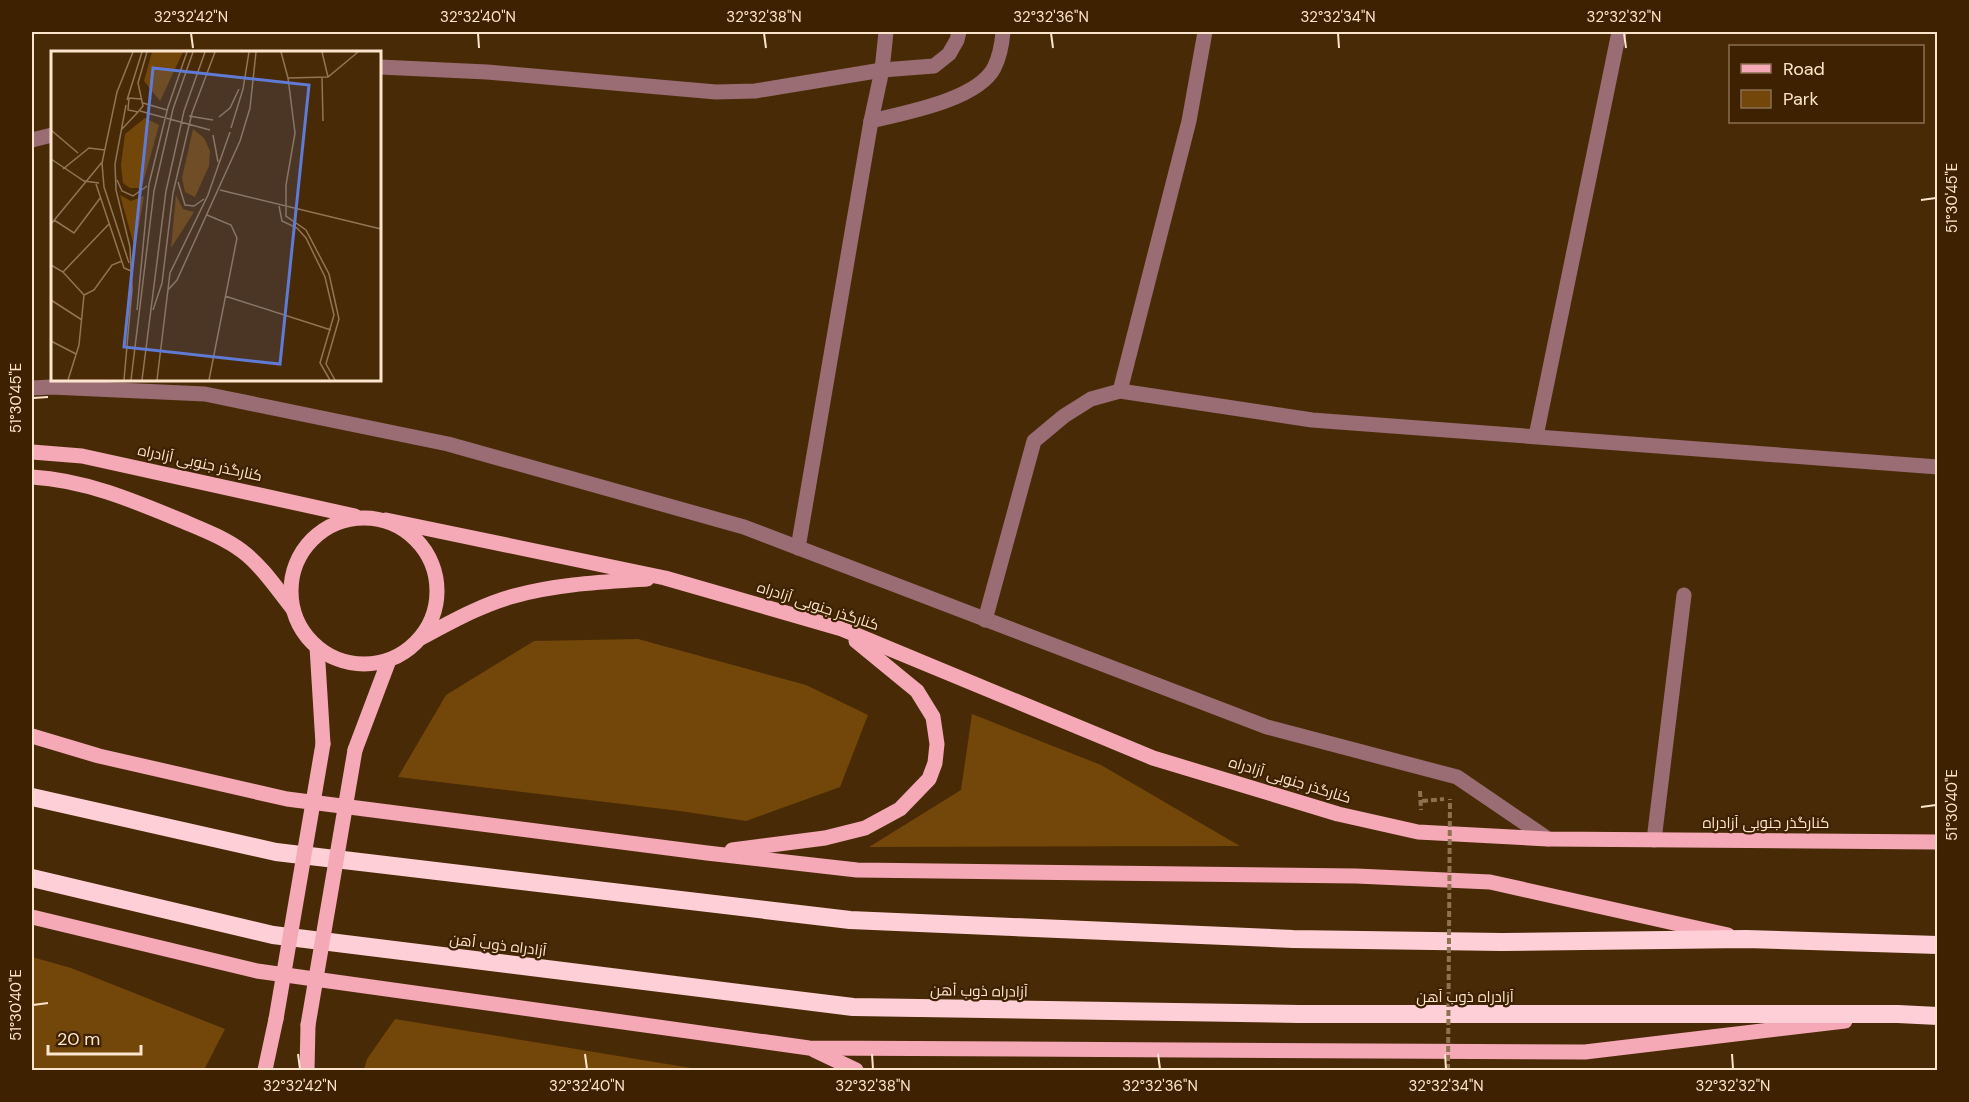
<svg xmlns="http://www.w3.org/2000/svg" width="1969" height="1102" viewBox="0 0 1969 1102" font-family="'DM Sans',Cairo,sans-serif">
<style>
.green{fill:#734609}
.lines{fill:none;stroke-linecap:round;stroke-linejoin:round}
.path{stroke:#8d7252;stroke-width:4;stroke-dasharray:6 3;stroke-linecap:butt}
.minor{stroke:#9a6c74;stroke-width:15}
.major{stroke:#f5a9b7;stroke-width:15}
.highway{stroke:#fecfd7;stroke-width:18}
.path-bridge{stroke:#8d7252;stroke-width:4;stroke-dasharray:6 3;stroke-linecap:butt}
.major-bridge{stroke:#f5a9b7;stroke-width:15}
.ticks{fill:none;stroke:#fde5cd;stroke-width:2}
.labels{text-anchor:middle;stroke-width:4.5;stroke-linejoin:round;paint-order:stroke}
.street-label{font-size:15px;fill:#fde5cd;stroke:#3d2100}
.inset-road{fill:none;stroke:#907556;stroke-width:1.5}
.view{fill:#607bd5;fill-opacity:0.15;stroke:#607bd5;stroke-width:3}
.inset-edge{fill:none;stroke:#fde5cd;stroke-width:3}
.neatline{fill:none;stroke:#fde5cd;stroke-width:2}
.ticks-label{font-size:15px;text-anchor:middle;fill:#fde5cd}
</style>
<rect width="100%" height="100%" fill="#482b06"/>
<g class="green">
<polygon points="638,639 806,685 868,715 840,787 746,821 680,811 398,777 446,695 534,641"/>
<polygon points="972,714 1101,765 1240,846 869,847 961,790"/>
<polygon points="32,957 71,968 225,1029 204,1070 32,1070"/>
<polygon points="395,1019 703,1070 364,1070 367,1059"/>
</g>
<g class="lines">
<g class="path">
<polyline points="1420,791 1421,810"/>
<polyline points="1422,801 1444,799"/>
</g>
<g class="minor">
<polyline points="380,67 487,72 716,92 755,91 882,70 934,66 949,54 957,40 959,32"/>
<path d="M 871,121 C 904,113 977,100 994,68 C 1000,56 1002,44 1003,32"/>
<polyline points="32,140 52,135"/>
<polyline points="32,388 51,387 205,394 448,444 744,527 1267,727 1457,777 1548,839"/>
<polyline points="1120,391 1189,121 1205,32"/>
<polyline points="1536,436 1619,32"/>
<polyline points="798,548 871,121 882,70 886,32"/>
<polyline points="985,620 1034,441 1064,416 1091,399 1120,391 1312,420 1938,467"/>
<polyline points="1654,840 1684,595"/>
</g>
<g class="major">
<polyline points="32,452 82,456 355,516"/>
<path d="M 32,477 C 84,480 132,500 180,520 C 201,529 223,537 242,551 C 262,566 277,589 293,609"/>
<circle cx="364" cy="591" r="73"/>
<polyline points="386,520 665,578 842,629 1153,758 1338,814 1418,832 1548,839 1938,842"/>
<path d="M 421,638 C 451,622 481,605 514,596 C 557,584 603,582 647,579"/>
<polyline points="317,647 323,744"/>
<polyline points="32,736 99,756 287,799 707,853 857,870 1356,876 1490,882 1728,935"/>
<polyline points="355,750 389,660"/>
<polyline points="732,850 825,838 865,828 900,809 929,779 935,763 937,744 933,717 917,691 856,641"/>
<polyline points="32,917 257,971 809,1048 1585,1052 1845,1021"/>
<polyline points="814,1050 856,1070"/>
<polyline points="265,1070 276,1019"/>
<polyline points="307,1070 308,1025"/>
</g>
<g class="highway">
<polyline points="32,797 276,852 850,920 1293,939 1502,942 1746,939 1938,945"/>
<polyline points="32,878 273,935 853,1007 1299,1014 1898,1014 1938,1016"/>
</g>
<polyline class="path-bridge" points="1448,1070 1450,799"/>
<g class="major-bridge">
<polyline points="276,1019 323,744"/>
<polyline points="308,1025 355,750"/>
</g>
</g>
<path class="ticks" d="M 191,33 L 193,48M 478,33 L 479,48M 764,33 L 766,48M 1051,33 L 1053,48M 1338,33 L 1339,48M 1624,33 L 1626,48M 1921,200 L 1936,198M 33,398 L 48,397M 1921,807 L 1936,805M 33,1005 L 48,1003M 298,1054 L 300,1069M 585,1054 L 587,1069M 872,1054 L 873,1069M 1158,1054 L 1160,1069M 1445,1054 L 1446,1069M 1732,1054 L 1733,1069"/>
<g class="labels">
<g class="street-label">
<text transform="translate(200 463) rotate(12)" y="5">کنارگذر جنوبی آزادراه</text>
<text transform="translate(818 606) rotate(18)" y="5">کنارگذر جنوبی آزادراه</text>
<text transform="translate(1290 780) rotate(17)" y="5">کنارگذر جنوبی آزادراه</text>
<text x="1766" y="828">کنارگذر جنوبی آزادراه</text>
<text transform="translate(498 945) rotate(7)" y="5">آزادراه ذوب آهن</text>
<text transform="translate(979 991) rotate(1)" y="5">آزادراه ذوب آهن</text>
<text x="1465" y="1002">آزادراه ذوب آهن</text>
</g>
</g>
<g transform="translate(51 51)">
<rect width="330" height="330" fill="#482b06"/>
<path d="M 101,1 L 132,1 L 109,50 L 93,30 ZM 94,67 L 108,74 L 92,132 L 90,137 L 79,137 L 72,132 L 70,114 L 74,83 ZM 142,78 L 153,87 L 159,100 L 158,115 L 144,146 L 134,141 L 131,127 ZM 69,144 L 80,150 L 93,145 L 84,198 ZM 125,144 L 132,158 L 143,161 L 120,197 Z" fill="#734609"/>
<path class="inset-road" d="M 230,1 L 237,27 L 277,26 L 307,1M 271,1 L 277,26M 271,26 L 272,70M 237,27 L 244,82 L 235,134 L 235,165 L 255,179 L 278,223 L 288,268 L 275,313 L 284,329M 90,48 L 78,47 L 77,59 L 87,61 L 92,55 L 87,32 L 96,1M 76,49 L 91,1M 92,52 L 116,59M 89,60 L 159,79M 138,65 L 162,69M 168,66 L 179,57 L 188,38M 180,77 L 192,38 L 198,1M 71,78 L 87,61M 0,79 L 27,102M 162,84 L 167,111M 0,108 L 33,130 L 48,132M 12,118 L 38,97 L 54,99M 66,129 L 71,140 L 82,145 L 96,135M 127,131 L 134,154 L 143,155 L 153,148M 45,133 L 73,217 L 80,220M 169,139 L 330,178M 228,155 L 231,170 L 246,177 L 255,187 L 274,226 L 283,264 L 269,312 L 279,329M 156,164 L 180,174 L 186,187 L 158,329M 3,169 L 23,182 L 50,146M 0,173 L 52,110M 78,212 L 53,136 L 51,112 L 66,41 L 82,1M 0,214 L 12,221 L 33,244M 12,221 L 58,173M 117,239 L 126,229 L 189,90 L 199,57 L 205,1M 174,245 L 280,279M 0,249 L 31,269M 86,259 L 98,133 L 117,56 L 136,1M 102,259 L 111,232 L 122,142 L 141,62 L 164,1M 0,290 L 25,303M 17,329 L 28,294 L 33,244 L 43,239 L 61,214 L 71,210M 73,329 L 81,238 L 79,196 L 65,139 L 64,113 L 75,54M 80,329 L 103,140 L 122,58 L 142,1M 91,329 L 115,140 L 133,60 L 154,1M 106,329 L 119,222 L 157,144 L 179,81"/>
<path class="view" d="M 102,17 L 258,34 L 229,313 L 73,296 Z"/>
<rect width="330" height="330" class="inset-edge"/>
</g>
<rect width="1969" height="1102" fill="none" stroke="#3d2100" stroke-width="66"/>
<rect x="1729" y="45" width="195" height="78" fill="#3d2100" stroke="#8a6f52" stroke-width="1.5"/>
<rect x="1741" y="64" width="30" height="9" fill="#f5a9b7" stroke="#8a6f52" stroke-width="1.5"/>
<text x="1783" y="75" font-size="18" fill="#fde5cd">Road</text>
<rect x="1741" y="90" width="30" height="18" fill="#734609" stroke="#8a6f52" stroke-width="1.5"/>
<text x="1783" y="105" font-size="18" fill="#fde5cd">Park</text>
<path d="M48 1045v9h93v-9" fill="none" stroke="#fde5cd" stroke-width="3"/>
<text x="57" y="1045" font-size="18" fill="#fde5cd" stroke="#3d2100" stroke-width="4.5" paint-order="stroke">20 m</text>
<rect x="33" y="33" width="1903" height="1036" class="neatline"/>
<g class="ticks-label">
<text x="191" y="22">32°32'42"N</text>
<text x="478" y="22">32°32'40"N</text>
<text x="764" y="22">32°32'38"N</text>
<text x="1051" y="22">32°32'36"N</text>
<text x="1338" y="22">32°32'34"N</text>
<text x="1624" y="22">32°32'32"N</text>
<text transform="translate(1952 198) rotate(-90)" y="5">51°30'45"E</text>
<text transform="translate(16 398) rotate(-90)" y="5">51°30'45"E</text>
<text transform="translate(1952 805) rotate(-90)" y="5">51°30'40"E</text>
<text transform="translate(16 1005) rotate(-90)" y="5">51°30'40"E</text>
<text x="300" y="1091">32°32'42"N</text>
<text x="587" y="1091">32°32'40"N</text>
<text x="873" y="1091">32°32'38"N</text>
<text x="1160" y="1091">32°32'36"N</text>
<text x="1446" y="1091">32°32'34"N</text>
<text x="1733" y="1091">32°32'32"N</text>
</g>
</svg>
